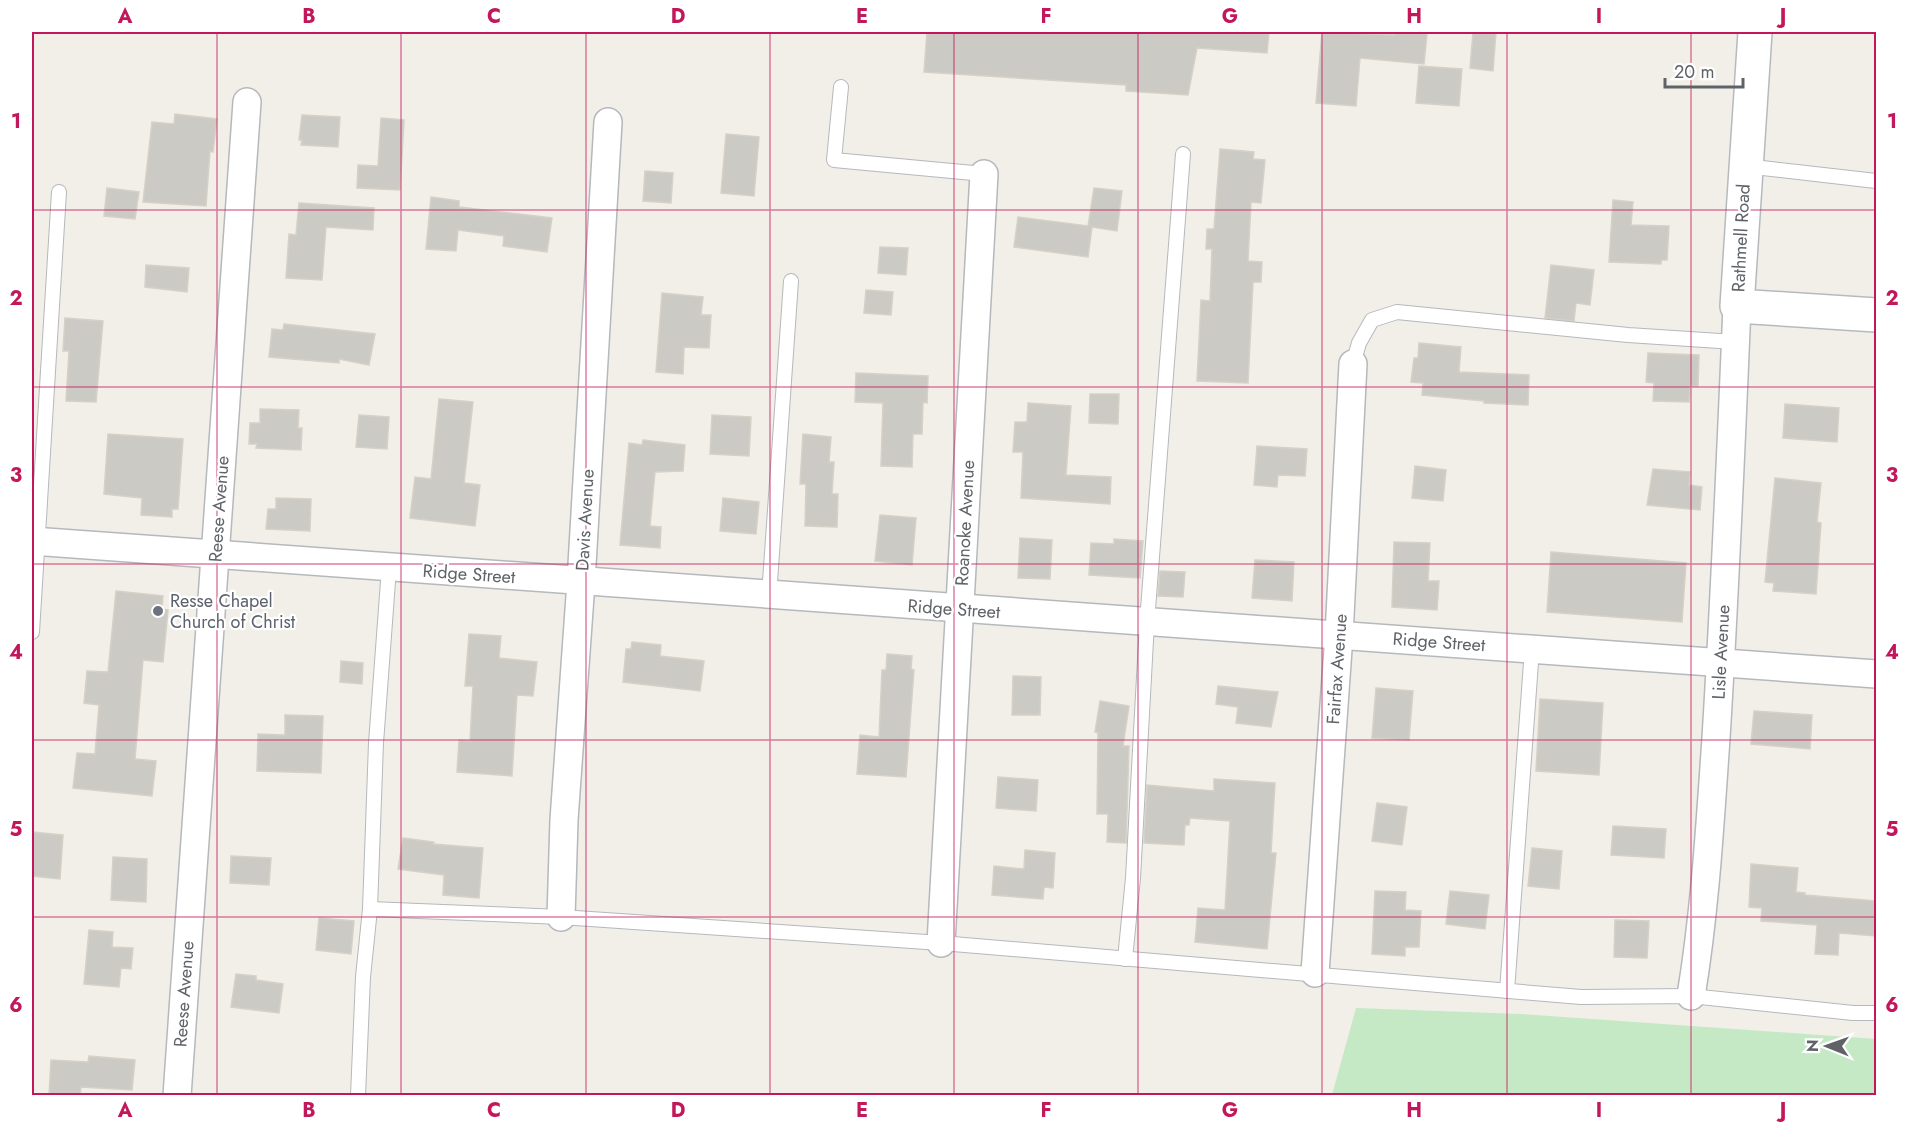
<svg xmlns="http://www.w3.org/2000/svg" width="1908" height="1127" viewBox="0 0 1908 1127" font-family="Jost,sans-serif">
<style>
.green{fill:#c5e8c5}
.building{fill:#cccac5;stroke:#d6d1c6;stroke-width:1.5}
.lines{fill:none;stroke-linecap:round;stroke-linejoin:round}
.lane-casing{stroke:#b5b8bc;stroke-width:16}
.street-casing{stroke:#b5b8bc;stroke-width:30}
.secondary-casing{stroke:#b6babf;stroke-width:36}
.lane{stroke:#fff;stroke-width:14}
.street{stroke:#fff;stroke-width:27}
.secondary{stroke:#fff;stroke-width:33}
.grid{fill:none;stroke:#c2185b;stroke-width:1.5;stroke-opacity:0.55}
.worship-dot{fill:#6b7280;stroke:#fff;stroke-width:2}
.labels{text-anchor:middle;stroke-width:4.5;stroke-linejoin:round;paint-order:stroke}
.street-label{font-size:18px;fill:#5f6368;stroke:#fff}
.worship-label{font-size:18px;fill:#5b616d;stroke:#fff;text-anchor:start}
.neatline{fill:none;stroke:#c2185b;stroke-width:2}
.grid-label{font-size:20px;text-anchor:middle;font-weight:bold;fill:#c2185b}
</style>
<rect width="100%" height="100%" fill="#f1efe8"/>
<polygon class="green" points="1356,1008 1521,1014 1876,1039 1876,1095 1332,1095"/>
<g class="building">
<polygon points="927,32 1269,32 1267,53 1197,48 1188,95 1126,91 1126,85 924,72"/>
<polygon points="1322,32 1394,35 1395,32 1419,32 1427,34 1424,64 1360,58 1356,106 1316,103"/>
<polygon points="1473,32 1496,32 1493,71 1470,68"/>
<polygon points="1419,66 1462,69 1459,106 1416,103"/>
<polygon points="175,114 217,119 213,152 210,151 206,206 143,202 152,122 174,124"/>
<polygon points="302,115 340,117 338,147 301,145 302,140 299,140"/>
<polygon points="381,118 404,120 400,190 357,188 358,165 378,166"/>
<polygon points="726,134 759,137 754,196 721,193"/>
<polygon points="1220,149 1254,152 1253,159 1265,160 1261,203 1251,202 1248,261 1262,262 1261,282 1253,282 1248,383 1197,381 1201,300 1210,301 1212,249 1206,249 1207,229 1214,229"/>
<polygon points="645,171 673,173 671,203 643,201"/>
<polygon points="107,188 139,192 135,219 104,216"/>
<polygon points="1094,188 1122,191 1117,231 1092,227 1088,257 1014,247 1018,217 1088,226"/>
<polygon points="431,197 459,201 459,207 552,218 547,252 503,246 504,236 458,230 456,251 426,249"/>
<polygon points="1613,200 1633,202 1631,225 1669,226 1667,260 1661,260 1661,264 1609,262"/>
<polygon points="299,203 374,208 373,230 326,227 322,280 286,278 289,234 296,235"/>
<polygon points="880,247 908,248 906,275 878,273"/>
<polygon points="146,265 189,268 187,292 145,287"/>
<polygon points="1551,265 1594,270 1590,305 1576,303 1574,321 1545,318"/>
<polygon points="866,290 893,292 891,315 864,313"/>
<polygon points="662,293 703,297 701,315 711,315 709,348 684,347 683,374 656,372"/>
<polygon points="65,318 103,321 96,402 66,401 69,351 63,351"/>
<polygon points="284,324 375,334 369,365 339,359 339,363 269,357 272,329 283,330"/>
<polygon points="1419,343 1461,347 1459,372 1529,375 1528,405 1484,403 1484,401 1422,395 1423,383 1411,382 1414,358 1418,358"/>
<polygon points="1648,353 1699,355 1698,386 1690,386 1689,402 1653,401 1654,383 1646,382"/>
<polygon points="856,373 928,376 927,403 923,402 922,434 913,434 912,467 881,466 883,403 855,402"/>
<polygon points="1090,394 1119,394 1118,424 1089,423"/>
<polygon points="439,399 473,402 464,483 480,485 475,526 410,518 415,477 431,479"/>
<polygon points="1028,403 1071,406 1066,475 1111,477 1110,504 1021,498 1023,452 1013,452 1015,422 1027,422"/>
<polygon points="1785,404 1839,408 1837,442 1783,438"/>
<polygon points="260,409 299,410 298,428 302,428 301,450 256,448 257,444 249,444 250,423 260,423"/>
<polygon points="359,415 389,417 387,449 356,447"/>
<polygon points="712,415 751,417 749,456 710,454"/>
<polygon points="108,434 183,439 178,509 172,509 172,517 141,515 142,498 104,494"/>
<polygon points="803,434 831,437 829,462 834,462 832,494 838,494 837,527 805,526 806,484 800,484"/>
<polygon points="643,440 685,445 683,471 655,472 650,526 661,527 660,548 620,545 629,443 642,445"/>
<polygon points="1257,446 1307,449 1305,476 1278,475 1277,487 1254,485"/>
<polygon points="1415,466 1446,470 1443,501 1412,498"/>
<polygon points="1653,469 1690,472 1689,485 1702,487 1700,510 1647,505"/>
<polygon points="1775,478 1821,483 1817,522 1821,523 1816,594 1773,591 1774,583 1765,582"/>
<polygon points="276,498 311,499 310,531 266,529 268,509 276,509"/>
<polygon points="723,498 759,502 756,534 720,531"/>
<polygon points="880,515 916,518 912,565 875,561"/>
<polygon points="1020,538 1052,540 1050,579 1018,578"/>
<polygon points="1114,539 1143,541 1140,578 1089,575 1091,543 1114,544"/>
<polygon points="1394,542 1430,543 1428,581 1439,581 1437,610 1392,607"/>
<polygon points="1551,552 1686,563 1682,622 1547,612"/>
<polygon points="1255,560 1294,562 1292,601 1252,598"/>
<polygon points="1160,571 1185,572 1183,597 1158,596"/>
<polygon points="116,591 163,596 162,609 168,610 163,662 143,660 135,759 156,761 152,796 73,788 77,753 95,754 99,705 84,703 87,671 108,672"/>
<polygon points="469,634 501,636 499,658 537,662 533,696 517,695 512,776 457,772 459,740 470,741 473,686 465,686"/>
<polygon points="632,642 661,645 660,656 704,661 700,691 623,682 626,649 631,649"/>
<polygon points="887,654 912,656 911,669 914,670 906,777 857,774 860,735 879,737 882,670 886,670"/>
<polygon points="341,661 363,663 362,684 340,682"/>
<polygon points="1013,676 1041,677 1040,715 1012,715"/>
<polygon points="1218,686 1278,692 1271,727 1236,723 1238,707 1216,704"/>
<polygon points="1376,688 1413,691 1409,740 1372,738"/>
<polygon points="1540,699 1603,703 1599,775 1536,771"/>
<polygon points="1100,701 1129,706 1123,746 1129,746 1126,843 1107,842 1108,814 1097,814 1098,733 1095,732"/>
<polygon points="1754,711 1812,715 1810,749 1751,744"/>
<polygon points="285,715 323,716 321,773 257,771 258,734 285,735"/>
<polygon points="998,777 1038,780 1036,811 996,808"/>
<polygon points="1214,779 1275,783 1271,853 1276,853 1267,949 1195,942 1198,908 1225,910 1230,821 1190,818 1189,825 1185,825 1184,845 1144,843 1147,785 1214,791"/>
<polygon points="1377,803 1407,807 1402,845 1372,841"/>
<polygon points="1613,826 1666,829 1664,858 1611,855"/>
<polygon points="32,832 63,835 60,879 32,876"/>
<polygon points="403,838 434,842 433,844 483,848 479,898 443,895 444,875 398,869"/>
<polygon points="1532,848 1562,851 1559,889 1528,886"/>
<polygon points="1025,850 1055,853 1053,888 1044,887 1043,899 992,895 994,866 1024,869"/>
<polygon points="231,856 271,858 269,885 230,883"/>
<polygon points="113,857 147,859 146,902 111,900"/>
<polygon points="1751,864 1798,868 1796,892 1805,893 1805,895 1876,901 1876,936 1839,933 1838,955 1815,954 1817,925 1761,921 1762,908 1749,907"/>
<polygon points="1375,891 1406,892 1405,910 1421,911 1419,947 1405,947 1405,956 1372,954"/>
<polygon points="1450,891 1489,895 1485,929 1446,924"/>
<polygon points="319,918 354,921 351,954 316,950"/>
<polygon points="1615,920 1649,921 1647,958 1614,957"/>
<polygon points="89,930 113,932 112,947 133,948 131,969 121,968 119,987 84,984"/>
<polygon points="236,974 256,976 256,980 283,984 279,1013 231,1007"/>
<polygon points="89,1056 135,1060 132,1090 81,1087 80,1095 49,1095 51,1060 88,1062"/>
</g>
<g class="lines">
<defs>
<g id="lane">
<polyline points="841,87 834,160 984,174"/>
<polyline points="1745,166 1876,181"/>
<polyline points="1353,364 1359,343 1372,320 1397,312 1628,335 1735,342"/>
<polyline points="769,596 791,281"/>
<polyline points="32,632 59,192"/>
<polyline points="370,909 376,743 389,568"/>
<polyline points="1125,959 1133,878 1147,622 1183,154"/>
<polyline points="1507,991 1532,649"/>
<polyline points="358,1096 363,977 370,909 561,917 941,943 1581,997 1691,996 1853,1013 1876,1013"/>
</g>
<g id="street">
<polyline points="32,541 1876,674"/>
<polyline points="561,917 564,820 581,582 608,122"/>
<polyline points="941,943 984,174"/>
<polyline points="1315,973 1339,635 1353,364"/>
<path d="M 1691,996 C 1705,911 1710,825 1716,738 C 1725,594 1731,450 1737,306"/>
<polyline points="177,1096 247,102"/>
</g>
<polyline id="secondary" points="1755,32 1737,306 1876,315"/>
</defs>
<use href="#lane" class="lane-casing"/>
<use href="#street" class="street-casing"/>
<use href="#secondary" class="secondary-casing"/>
<use href="#lane" class="lane"/>
<use href="#street" class="street"/>
<use href="#secondary" class="secondary"/>
</g>
<path class="grid" d="M 217,32 L 217,1096M 401,32 L 401,1096M 586,32 L 586,1096M 770,32 L 770,1096M 954,32 L 954,1096M 1138,32 L 1138,1096M 1322,32 L 1322,1096M 1507,32 L 1507,1096M 1691,32 L 1691,1096M 32,210 L 1876,210M 32,387 L 1876,387M 32,564 L 1876,564M 32,740 L 1876,740M 32,917 L 1876,917"/>
<circle class="worship-dot" cx="158" cy="611" r="6"/>
<g class="labels">
<g class="street-label">
<text transform="translate(1741 238) rotate(-87)" y="6">Rathmell Road</text>
<text transform="translate(219 509) rotate(-86)" y="6">Reese Avenue</text>
<text transform="translate(585 520) rotate(-87)" y="6">Davis Avenue</text>
<text transform="translate(965 523) rotate(-87)" y="6">Roanoke Avenue</text>
<text transform="translate(469 574) rotate(4)" y="6">Ridge Street</text>
<text transform="translate(954 609) rotate(4)" y="6">Ridge Street</text>
<text transform="translate(1439 642) rotate(4)" y="6">Ridge Street</text>
<text transform="translate(1721 652) rotate(-87)" y="6">Lisle Avenue</text>
<text transform="translate(1337 669) rotate(-86)" y="6">Fairfax Avenue</text>
<text transform="translate(184 994) rotate(-86)" y="6">Reese Avenue</text>
</g>
<g class="worship-label">
<text x="170" y="607">Resse Chapel<tspan x="170" dy="21">Church of Christ</tspan></text>
</g>
</g>
<rect width="1908" height="1127" fill="none" stroke="#ffffff" stroke-width="66"/>
<g transform="translate(1827 1046) rotate(271)" stroke="#ffffff" stroke-width="4.5" paint-order="stroke">
<path d="M0-4.5L10 22L0 15L-10 22Z" fill="#5f6368"/>
<text y="-9" font-size="16" font-weight="bold" text-anchor="middle" fill="#5f6368">N</text>
</g>
<path d="M1665 78v9h78v-9" fill="none" stroke="#5f6368" stroke-width="3"/>
<text x="1674" y="78" font-size="18" fill="#5f6368" stroke="#ffffff" stroke-width="4.5" paint-order="stroke">20 m</text>
<rect x="33" y="33" width="1842" height="1061" class="neatline"/>
<g class="grid-label">
<text x="125" y="23">A</text>
<text x="309" y="23">B</text>
<text x="494" y="23">C</text>
<text x="678" y="23">D</text>
<text x="862" y="23">E</text>
<text x="1046" y="23">F</text>
<text x="1230" y="23">G</text>
<text x="1414" y="23">H</text>
<text x="1599" y="23">I</text>
<text x="1783" y="23">J</text>
<text x="16" y="128">1</text>
<text x="1892" y="128">1</text>
<text x="16" y="305">2</text>
<text x="1892" y="305">2</text>
<text x="16" y="482">3</text>
<text x="1892" y="482">3</text>
<text x="16" y="659">4</text>
<text x="1892" y="659">4</text>
<text x="16" y="836">5</text>
<text x="1892" y="836">5</text>
<text x="16" y="1012">6</text>
<text x="1892" y="1012">6</text>
<text x="125" y="1117">A</text>
<text x="309" y="1117">B</text>
<text x="494" y="1117">C</text>
<text x="678" y="1117">D</text>
<text x="862" y="1117">E</text>
<text x="1046" y="1117">F</text>
<text x="1230" y="1117">G</text>
<text x="1414" y="1117">H</text>
<text x="1599" y="1117">I</text>
<text x="1783" y="1117">J</text>
</g>
</svg>
